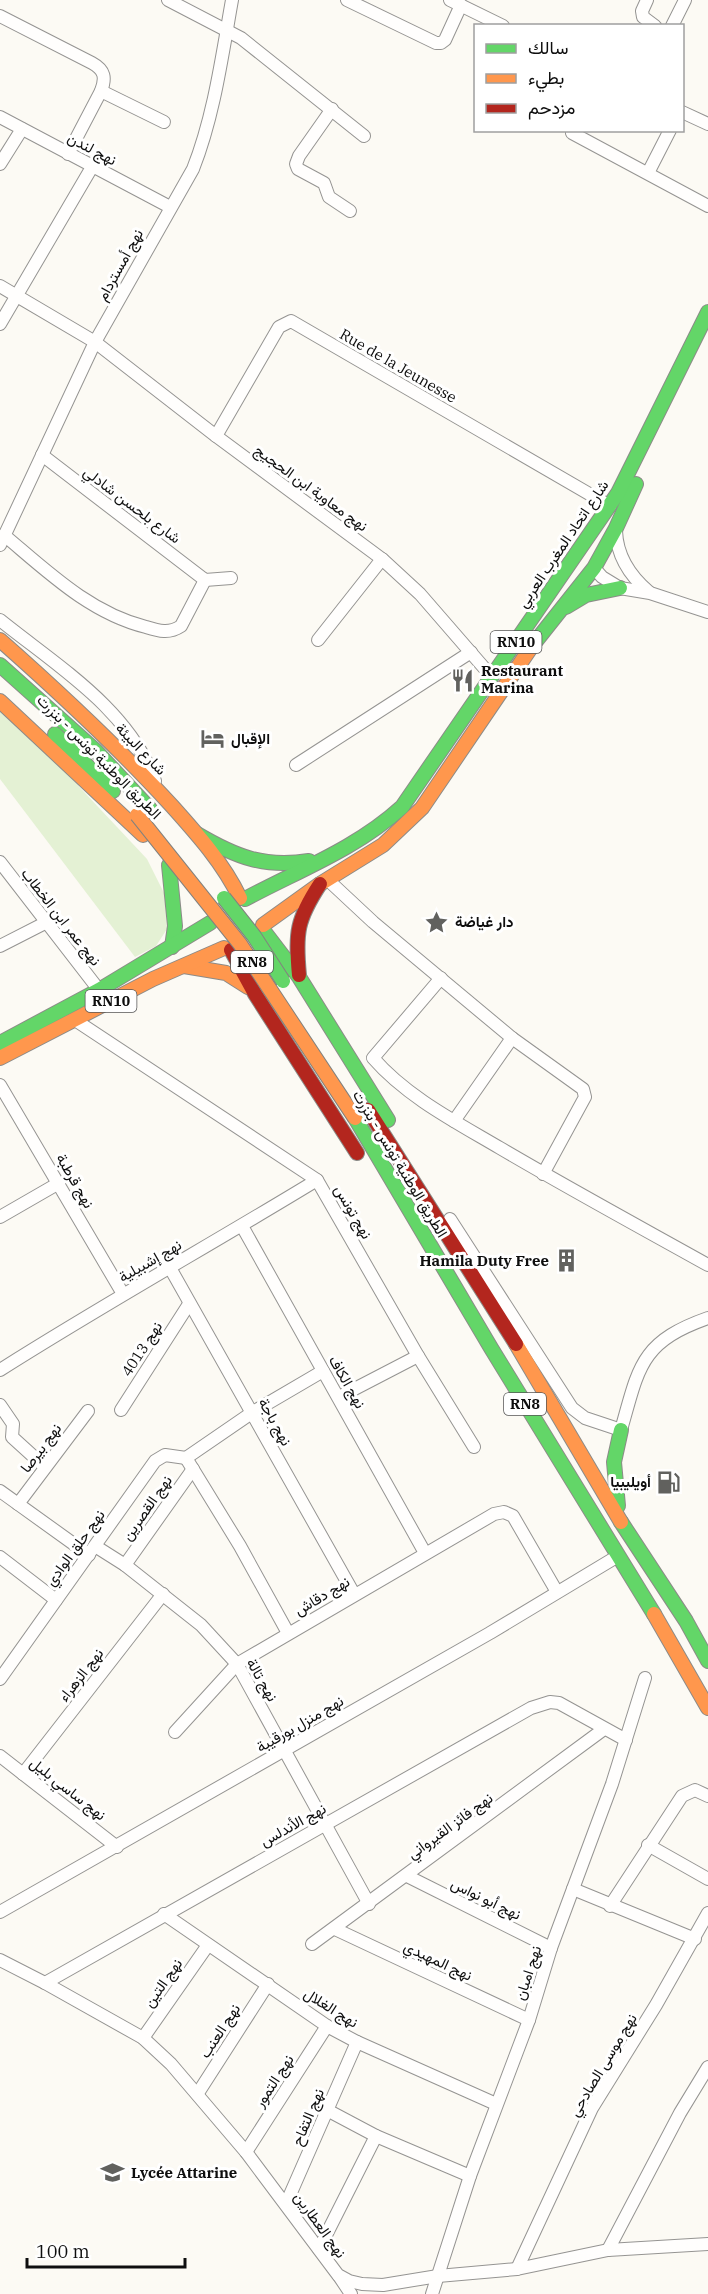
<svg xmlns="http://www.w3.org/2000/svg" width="708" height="2294" viewBox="0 0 708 2294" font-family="'IBM Plex Serif',Vazirmatn,serif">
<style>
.green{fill:#e4f1d4}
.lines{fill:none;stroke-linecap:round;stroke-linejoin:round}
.street-casing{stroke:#959492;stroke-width:14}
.fast-casing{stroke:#8c8b88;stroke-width:16}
.slow-casing{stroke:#8c8b88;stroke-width:16}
.jam-casing{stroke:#8c8b88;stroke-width:16}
.street{stroke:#fffefd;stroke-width:12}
.fast{stroke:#63d668;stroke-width:14}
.slow{stroke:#ff974d;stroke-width:14}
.jam{stroke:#b3261e;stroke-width:14}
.fast-bridge-casing{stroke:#82827f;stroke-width:16;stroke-linecap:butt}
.slow-bridge-casing{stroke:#82827f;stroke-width:16;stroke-linecap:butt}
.fast-bridge{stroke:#63d668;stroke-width:14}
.slow-bridge{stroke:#ff974d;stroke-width:14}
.labels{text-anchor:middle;stroke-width:6;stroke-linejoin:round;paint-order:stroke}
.shield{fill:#fff;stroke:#565656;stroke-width:1.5}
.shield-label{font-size:14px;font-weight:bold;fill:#0e0e0e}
.street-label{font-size:15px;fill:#0e0e0e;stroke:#fff}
.poi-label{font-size:15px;font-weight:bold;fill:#0e0e0e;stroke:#fff;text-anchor:start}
</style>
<rect width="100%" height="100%" fill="#fcfaf4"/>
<polygon class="green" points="0,712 71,778 147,859 164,893 167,929 156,946 135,957 0,779"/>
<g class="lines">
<defs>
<g id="street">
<polyline points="168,0 241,38 364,136"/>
<polyline points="347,0 436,43 441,43 445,40 461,5"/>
<polyline points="450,0 503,26"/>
<polyline points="647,0 642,11 643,17 655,26"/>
<path d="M 0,16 L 92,63 C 105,70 106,78 101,91 L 68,154"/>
<polyline points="672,26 685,0"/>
<polyline points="101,91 164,122"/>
<polyline points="332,109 299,156 296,164 298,169 324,183 329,197 350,211"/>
<polyline points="682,112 708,124"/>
<polyline points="0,117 170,207"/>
<polyline points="572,133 708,206"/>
<polyline points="0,164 22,129"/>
<polyline points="648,173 670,130"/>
<polyline points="0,286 95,342 216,436 382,559 420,594 492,677"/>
<polyline points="0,324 92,167"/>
<polyline points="216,436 279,327 291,321 610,506"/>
<polyline points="42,455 205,580 231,578"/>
<path d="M 616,531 C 617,556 630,576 649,592"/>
<path d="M 4,535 C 48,572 90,613 146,627 C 159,631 169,634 181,626 L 205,580"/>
<path d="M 0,545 L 95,342 L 193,169 C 214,116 222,56 232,0"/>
<polyline points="594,568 602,577 620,588 650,593 708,612"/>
<path d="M 0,620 C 57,666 129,709 155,781"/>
<polyline points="318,640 382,559"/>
<polyline points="296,765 471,652"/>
<polyline points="0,862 99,990"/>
<polyline points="328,880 373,922 512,1038 583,1089 585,1097 543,1174"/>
<polyline points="0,946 47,922"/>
<path d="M 441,978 L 373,1058 C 407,1097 456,1122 500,1148 C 568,1188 638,1226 708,1265"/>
<polyline points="75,1020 317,1180 418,1356 474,1447"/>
<polyline points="0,1085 123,1294"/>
<polyline points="454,1121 512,1038"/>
<polyline points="0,1217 59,1183"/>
<path d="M 450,1219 L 572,1408 L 585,1418 L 621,1430 C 639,1367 640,1342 708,1318"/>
<polyline points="242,1226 425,1553"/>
<polyline points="169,1266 354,1594"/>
<path d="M 0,1370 C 104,1304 212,1244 317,1180"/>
<polyline points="339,1397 418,1356"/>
<polyline points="0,1405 13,1424 12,1437 45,1467"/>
<polyline points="121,1410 189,1304"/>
<polyline points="186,1458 240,1546 288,1633"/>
<polyline points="186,1458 253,1412 323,1371"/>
<polyline points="0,1491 89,1555"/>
<polyline points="18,1504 88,1411"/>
<polyline points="95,1546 125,1565 201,1625 237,1664 369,1904"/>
<polyline points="0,1557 56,1600"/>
<polyline points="125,1565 193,1469"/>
<polyline points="0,1679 155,1461 165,1455 186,1458"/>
<polyline points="175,1732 237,1664 494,1514 504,1512 513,1516 557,1592"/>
<polyline points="0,1756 117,1847"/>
<polyline points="23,1774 163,1594"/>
<polyline points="648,1845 708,1879"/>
<polyline points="407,1876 551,1948"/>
<polyline points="573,1889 695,1939"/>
<polyline points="610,1906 682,1796 695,1790 708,1796"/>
<polyline points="0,1912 490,1633 613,1559"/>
<polyline points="164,1914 327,2026 357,2042 496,2104"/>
<polyline points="335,1929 529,2020"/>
<polyline points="312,1944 604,1729"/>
<polyline points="0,1960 45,1983 143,2038 171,2064 246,2152 338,2275 349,2281 362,2284 383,2285 438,2276 517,2269 608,2250 708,2244"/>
<polyline points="45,1983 531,1708 550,1702 559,1703 626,1740"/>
<polyline points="143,2038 208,1945"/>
<polyline points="198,2093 268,1984"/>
<polyline points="327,2110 376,2136 470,2176"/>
<polyline points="246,2152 327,2026"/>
<polyline points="286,2204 357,2042"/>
<polyline points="319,2249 376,2136"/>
<polyline points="608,2250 680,2113 708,2067"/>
<polyline points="517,2269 592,2108 656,2005 708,1913"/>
<polyline points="339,2276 351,2294"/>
<polyline points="432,2294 470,2176 529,2020 551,1948 612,1784 645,1678"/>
</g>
<g id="fast">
<polyline points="566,607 586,595 620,588"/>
<polyline points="532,646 594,568 616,528 636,484"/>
<polyline points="0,665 96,751 150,809"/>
<polyline points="55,734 113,791"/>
<path d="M 197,834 C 236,857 264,868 309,861"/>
<polyline points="169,865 175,926 172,947"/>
<path d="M 245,899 C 299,870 356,849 402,807 L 618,493 L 708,312"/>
<polyline points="263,930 299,977 388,1120"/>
<polyline points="0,1043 99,990 210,923"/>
<polyline points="355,1118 491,1348 654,1614"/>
<polyline points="618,1506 614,1462 621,1430"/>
<polyline points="621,1522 686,1621 708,1661"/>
</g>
<g id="slow">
<path d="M 0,640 C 60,693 118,747 172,806 C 198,835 223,863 240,898"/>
<polyline points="0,701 143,835"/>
<polyline points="263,925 320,884 383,845 422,808 532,646"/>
<polyline points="184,966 226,973 248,987"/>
<polyline points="0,1058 153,979 224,948"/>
<polyline points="516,1344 621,1522"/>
<polyline points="654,1614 708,1708"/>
</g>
<g id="jam">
<polyline points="231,950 255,994 357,1153"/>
<path d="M 299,975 C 295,933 297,919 320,884"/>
<polyline points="368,1110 516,1344"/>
</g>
</defs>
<use href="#street" class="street-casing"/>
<use href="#fast" class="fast-casing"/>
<use href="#slow" class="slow-casing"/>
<use href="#jam" class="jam-casing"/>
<use href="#street" class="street"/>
<use href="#fast" class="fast"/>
<use href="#slow" class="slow"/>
<use href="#jam" class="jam"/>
<defs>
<polyline id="fast-bridge" points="224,898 254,936 283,981"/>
<polyline id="slow-bridge" points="137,815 240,944 355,1118"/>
</defs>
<use href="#fast-bridge" class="fast-bridge-casing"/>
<use href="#slow-bridge" class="slow-bridge-casing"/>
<use href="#fast-bridge" class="fast-bridge"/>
<use href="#slow-bridge" class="slow-bridge"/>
</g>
<defs>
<symbol id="restaurant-bare" viewBox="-9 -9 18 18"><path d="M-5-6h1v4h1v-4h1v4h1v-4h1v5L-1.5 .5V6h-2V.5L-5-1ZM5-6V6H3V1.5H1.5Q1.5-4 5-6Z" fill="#61615e" stroke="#fff" stroke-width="2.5" paint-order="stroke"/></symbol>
<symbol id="hotel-bare" viewBox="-9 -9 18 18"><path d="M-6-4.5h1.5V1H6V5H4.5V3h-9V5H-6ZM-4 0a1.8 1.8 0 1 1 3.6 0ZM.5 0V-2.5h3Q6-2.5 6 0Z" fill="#61615e" stroke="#fff" stroke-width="2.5" paint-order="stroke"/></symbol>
<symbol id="sight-bare" viewBox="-9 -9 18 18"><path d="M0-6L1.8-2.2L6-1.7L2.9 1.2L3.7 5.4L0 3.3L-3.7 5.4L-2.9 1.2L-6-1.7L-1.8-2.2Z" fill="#61615e" stroke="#fff" stroke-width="2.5" paint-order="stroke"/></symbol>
<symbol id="building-bare" viewBox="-9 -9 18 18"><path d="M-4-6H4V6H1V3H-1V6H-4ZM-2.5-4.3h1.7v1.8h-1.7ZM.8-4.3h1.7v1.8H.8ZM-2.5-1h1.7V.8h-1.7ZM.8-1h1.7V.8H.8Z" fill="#61615e" stroke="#fff" stroke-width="2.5" paint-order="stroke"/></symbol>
<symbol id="fuel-bare" viewBox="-9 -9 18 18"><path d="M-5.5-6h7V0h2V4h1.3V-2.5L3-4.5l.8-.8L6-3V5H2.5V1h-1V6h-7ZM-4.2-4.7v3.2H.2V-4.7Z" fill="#61615e" stroke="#fff" stroke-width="2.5" paint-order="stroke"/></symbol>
<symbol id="school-bare" viewBox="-9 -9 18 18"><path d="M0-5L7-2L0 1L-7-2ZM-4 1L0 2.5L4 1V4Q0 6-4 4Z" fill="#61615e" stroke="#fff" stroke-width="2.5" paint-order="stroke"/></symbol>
</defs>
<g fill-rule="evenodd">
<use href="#restaurant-bare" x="446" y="664" width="33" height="33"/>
<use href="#hotel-bare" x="196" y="722" width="33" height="33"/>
<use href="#sight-bare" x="420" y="906" width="33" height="33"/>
<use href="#building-bare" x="550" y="1244" width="33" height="33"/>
<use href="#fuel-bare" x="652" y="1466" width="33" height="33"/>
<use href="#school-bare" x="96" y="2156" width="33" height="33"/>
</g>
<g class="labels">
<g class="shield">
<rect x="490.5" y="631" width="51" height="22" rx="4.5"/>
<rect x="231" y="951" width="42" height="22" rx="4.5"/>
<rect x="85.5" y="990" width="51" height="22" rx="4.5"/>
<rect x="504" y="1393" width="42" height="22" rx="4.5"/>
</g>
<g class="shield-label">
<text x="516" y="647">RN10</text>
<text x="252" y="967">RN8</text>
<text x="111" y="1006">RN10</text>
<text x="525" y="1409">RN8</text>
</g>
<g class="street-label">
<text transform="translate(92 149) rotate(28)" y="5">نهج لندن</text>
<text transform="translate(120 265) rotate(-61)" y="5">نهج أمستردام</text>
<text transform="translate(398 366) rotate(30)" y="5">Rue de la Jeunesse</text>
<text transform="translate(311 488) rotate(36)" y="5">نهج معاوية ابن الحجيج</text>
<text transform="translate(132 505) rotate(37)" y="5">شارع بلحسن شادلي</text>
<text transform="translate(563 544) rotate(-56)" y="5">شارع اتحاد المغرب العربي</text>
<text transform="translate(141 749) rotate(46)" y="5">شارع البيئة</text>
<text transform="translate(99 757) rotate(45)" y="5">الطريق الوطنية تونس - بنزرت</text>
<text transform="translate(61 917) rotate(52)" y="5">نهج عمر ابن الخطاب</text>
<text transform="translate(400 1164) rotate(59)" y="5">الطريق الوطنية تونس - بنزرت</text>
<text transform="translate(75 1181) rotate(60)" y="5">نهج قرطبة</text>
<text transform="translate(353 1212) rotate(60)" y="5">نهج تونس</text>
<text transform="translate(150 1261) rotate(-30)" y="5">نهج إشبيلية</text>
<text transform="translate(142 1349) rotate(-57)" y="5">نهج 4013</text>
<text transform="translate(347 1382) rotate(60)" y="5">نهج الكاف</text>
<text transform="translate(275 1422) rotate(61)" y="5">نهج باجة</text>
<text transform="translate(41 1448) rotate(-53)" y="5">نهج بيرصا</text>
<text transform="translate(147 1508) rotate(-55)" y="5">نهج القصرين</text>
<text transform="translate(75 1548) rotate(-54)" y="5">نهج حلق الوادي</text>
<text transform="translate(322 1596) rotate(-31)" y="5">نهج دقاش</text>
<text transform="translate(81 1675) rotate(-52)" y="5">نهج الزهراء</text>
<text transform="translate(262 1680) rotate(60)" y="5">نهج تالة</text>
<text transform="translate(300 1724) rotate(-30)" y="5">نهج منزل بورقيبة</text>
<text transform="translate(68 1789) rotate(38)" y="5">نهج ساسي بليل</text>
<text transform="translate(293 1825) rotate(-29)" y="5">نهج الأندلس</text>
<text transform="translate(450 1826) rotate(-36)" y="5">نهج فائز القيرواني</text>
<text transform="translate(486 1899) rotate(26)" y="5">نهج أبو نواس</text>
<text transform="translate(438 1961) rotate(25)" y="5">نهج المهيدي</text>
<text transform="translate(528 1973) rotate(-72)" y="5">نهج امبان</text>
<text transform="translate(163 1983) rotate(-55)" y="5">نهج التين</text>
<text transform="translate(331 2008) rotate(32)" y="5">نهج الغلال</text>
<text transform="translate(220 2031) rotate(-57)" y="5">نهج العنب</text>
<text transform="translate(603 2065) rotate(-59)" y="5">نهج موسى الصادحي</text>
<text transform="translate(274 2081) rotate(-57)" y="5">نهج التمور</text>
<text transform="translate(308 2117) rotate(-67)" y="5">نهج التفاح</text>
<text transform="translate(320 2225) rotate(54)" y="5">نهج العطارين</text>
</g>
<g class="poi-label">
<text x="481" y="676">Restaurant<tspan x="481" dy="17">Marina</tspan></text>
<text x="231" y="744">الإقبال</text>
<text x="455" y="927">دار غياضة</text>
<text x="549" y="1266" text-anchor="end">Hamila Duty Free</text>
<text x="651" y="1487" text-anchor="end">أويليبيا</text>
<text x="131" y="2178">Lycée Attarine</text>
</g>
</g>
<rect x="474" y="24" width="210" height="108" fill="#ffffff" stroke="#9f9f9f" stroke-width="1.5"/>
<rect x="486" y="44" width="30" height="9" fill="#63d668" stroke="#9f9f9f" stroke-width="1.5"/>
<text x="528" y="54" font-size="18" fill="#0e0e0e">سالك</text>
<rect x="486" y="74" width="30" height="9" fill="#ff974d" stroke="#9f9f9f" stroke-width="1.5"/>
<text x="528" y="84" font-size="18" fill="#0e0e0e">بطيء</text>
<rect x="486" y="104" width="30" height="9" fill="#b3261e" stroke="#9f9f9f" stroke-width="1.5"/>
<text x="528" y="114" font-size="18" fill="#0e0e0e">مزدحم</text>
<path d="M27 2258v9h158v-9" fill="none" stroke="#0e0e0e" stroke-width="3"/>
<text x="36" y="2258" font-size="18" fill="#0e0e0e" stroke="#ffffff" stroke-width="4.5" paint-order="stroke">100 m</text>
</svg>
